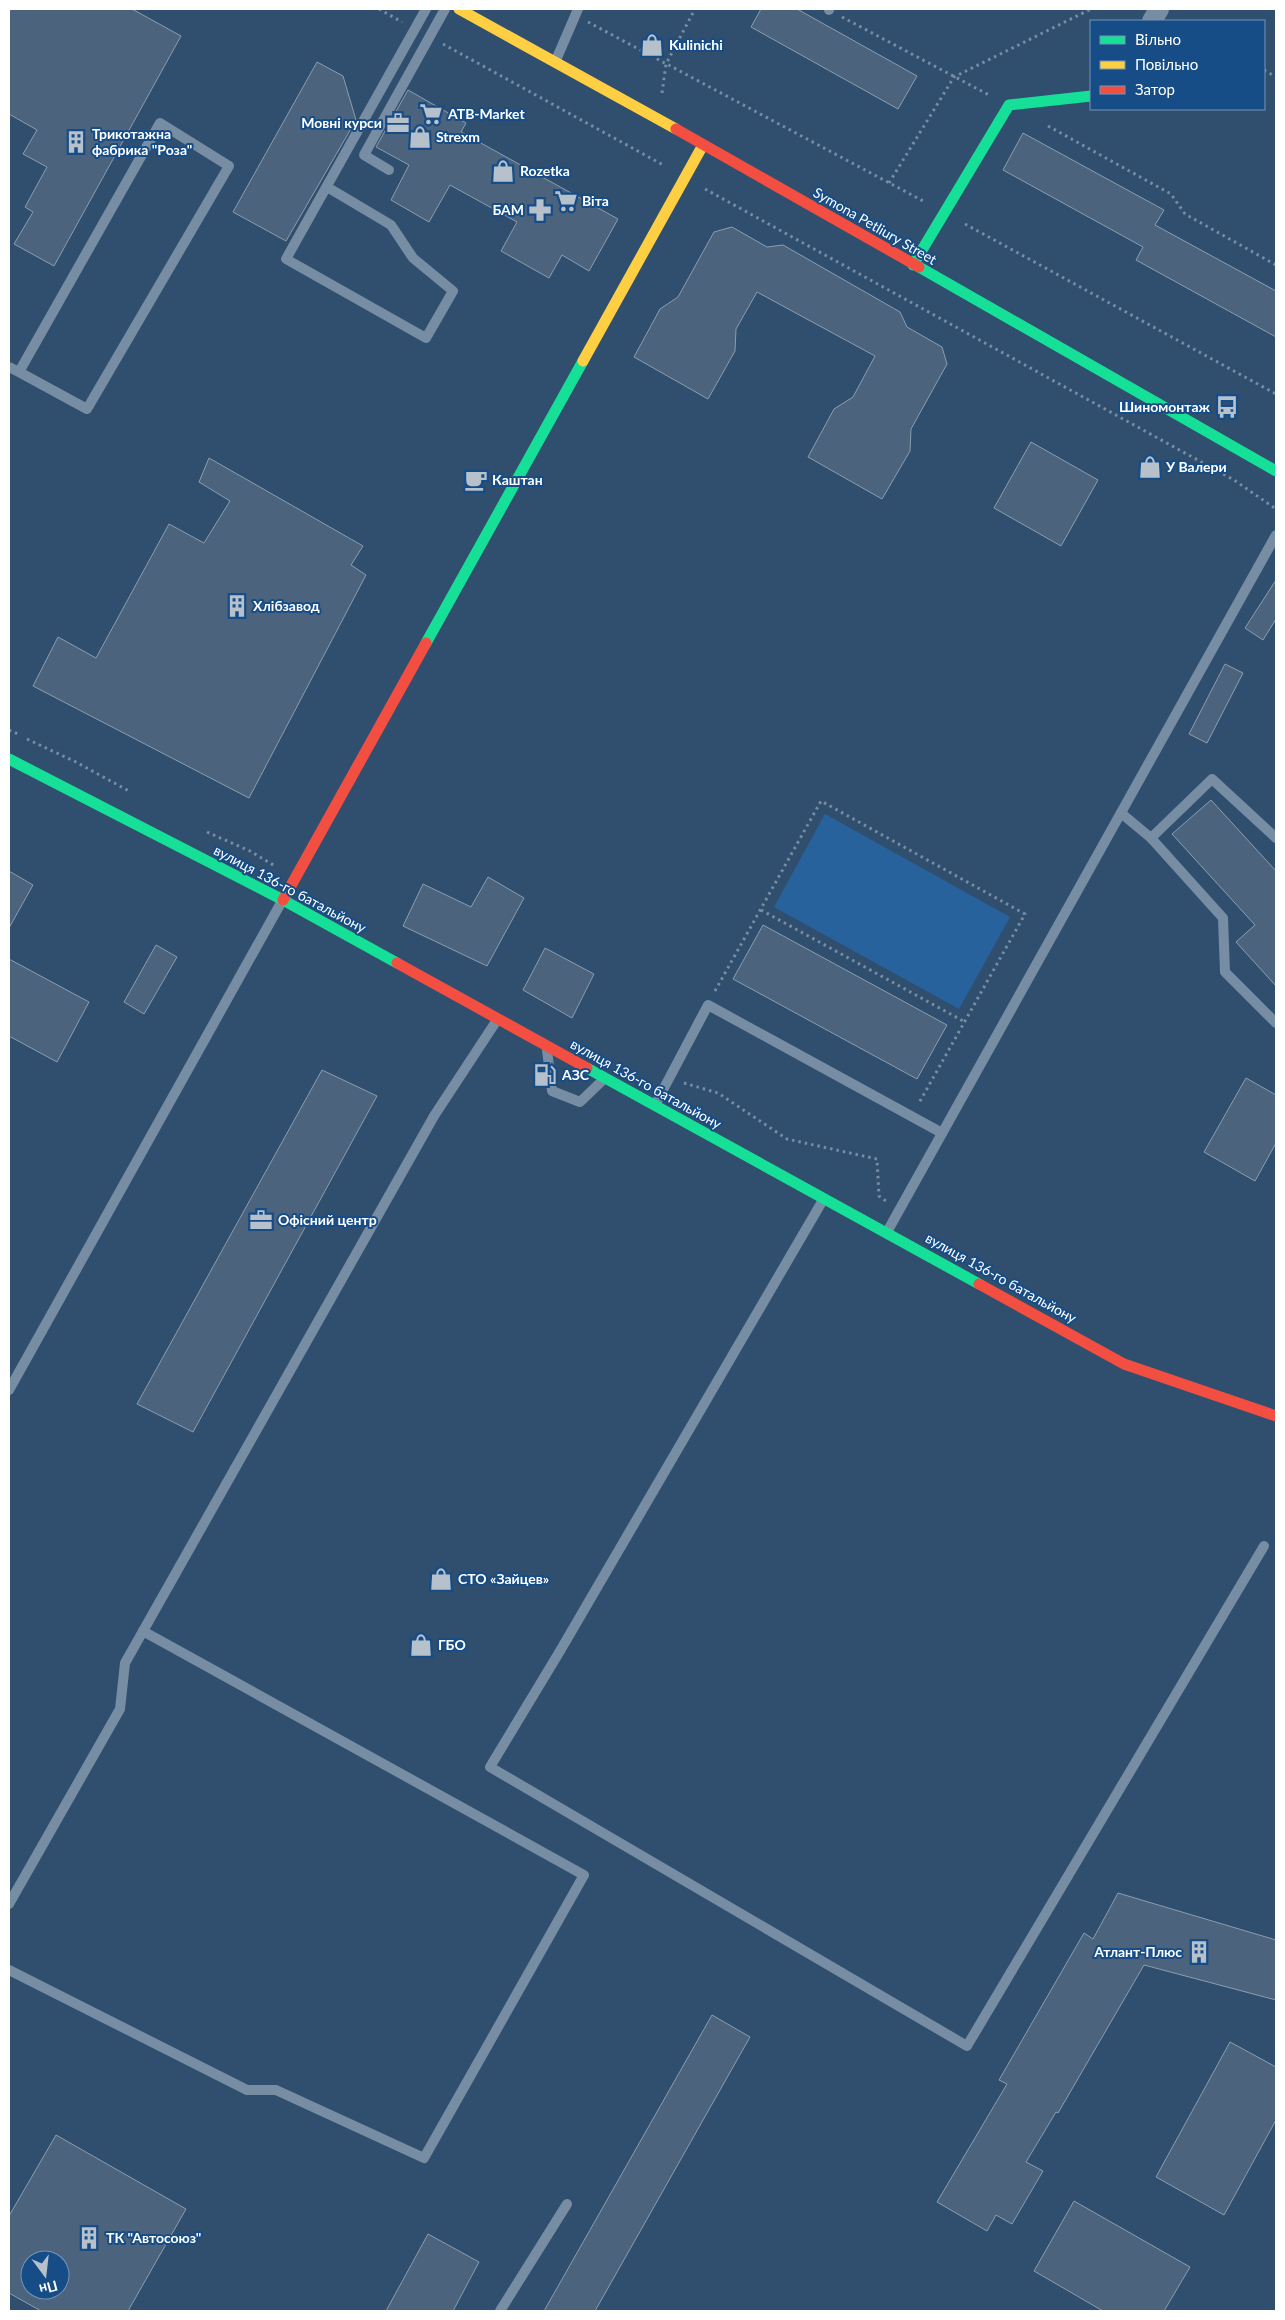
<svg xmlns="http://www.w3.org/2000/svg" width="1285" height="2320" viewBox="0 0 1285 2320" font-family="Lato,sans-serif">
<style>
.green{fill:#28629d}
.building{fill:#4b637d;stroke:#8b9eb1;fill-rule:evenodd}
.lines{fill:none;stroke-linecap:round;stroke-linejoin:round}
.path{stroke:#778da3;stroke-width:3;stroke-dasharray:2.5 4;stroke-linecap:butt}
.lane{stroke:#778da3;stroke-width:10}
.street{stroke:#778da3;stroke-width:20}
.fast{stroke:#16e098;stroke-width:11}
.slow{stroke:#ffcf43;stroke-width:11}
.jam{stroke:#f24e42;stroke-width:11}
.labels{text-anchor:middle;stroke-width:4;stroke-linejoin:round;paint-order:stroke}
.poi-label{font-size:14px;font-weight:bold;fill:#fff;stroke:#174d87;text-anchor:start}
.street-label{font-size:14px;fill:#fff;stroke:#174d87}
</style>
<rect width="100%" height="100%" fill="#304e6e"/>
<polygon class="green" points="825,814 1010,917 959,1009 774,907"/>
<g class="building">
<polygon points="9,9 132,9 181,36 54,266 14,244 33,212 25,207 47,167 23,154 37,130 9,114"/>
<polygon points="761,9 797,9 917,76 898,109 751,27"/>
<polygon points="317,62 343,76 356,120 286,241 233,212"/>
<polygon points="408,90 466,123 461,132 618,219 589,271 562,255 549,278 501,251 517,222 450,185 429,222 391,200 409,165 376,147"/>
<polygon points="1023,133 1164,210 1155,225 1276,291 1276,337 1136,260 1143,247 1003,170"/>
<polygon points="732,227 767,247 783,245 900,312 907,327 942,347 947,364 911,429 910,451 882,499 808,457 834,409 853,397 875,356 757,292 736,329 735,351 708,399 634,357 660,309 678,297 714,232"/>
<polygon points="1031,442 1098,480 1061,546 994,508"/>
<polygon points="209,458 363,546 351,565 366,575 249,798 33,686 58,637 96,658 169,524 204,543 230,501 199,482"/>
<polygon points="1276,580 1276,619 1263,640 1245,628"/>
<polygon points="1225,664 1243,673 1207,743 1189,734"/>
<polygon points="1211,800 1276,871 1276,986 1236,942 1255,925 1172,834"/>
<polygon points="9,871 33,885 9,928"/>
<polygon points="488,877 524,898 487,966 403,926 423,884 471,907"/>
<polygon points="763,925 947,1025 917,1079 733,979"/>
<polygon points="156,945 177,957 144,1014 124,1002"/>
<polygon points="545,948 594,974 572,1018 523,990"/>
<polygon points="9,959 89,1002 57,1062 9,1036"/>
<polygon points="322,1070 377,1096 193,1432 137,1404"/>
<polygon points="1246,1078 1276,1095 1276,1143 1255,1181 1204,1152"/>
<polygon points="1118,1893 1276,1940 1276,2000 1144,1965 1058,2113 1056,2112 1026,2162 1043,2171 1012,2224 996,2215 987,2231 937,2202 1007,2084 999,2080 1084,1933 1093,1939"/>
<polygon points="712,2015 750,2037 595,2311 544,2311"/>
<polygon points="1230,2042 1276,2067 1276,2120 1224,2215 1156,2177"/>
<path d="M 56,2135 L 186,2209 L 128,2311 L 41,2311 L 9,2293 L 9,2216 ZM 30,2260 L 60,2260 L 60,2290 L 30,2290 Z"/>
<polygon points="1074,2201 1190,2267 1164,2311 1103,2311 1034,2271"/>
<polygon points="428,2234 479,2262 453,2311 386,2311"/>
</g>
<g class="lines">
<g class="path">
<polyline points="379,9 402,22"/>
<polyline points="842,17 989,95"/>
<polyline points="588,22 925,202"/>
<polyline points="443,44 665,166"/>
<polyline points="1264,70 1276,77"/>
<polyline points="662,93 666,64 695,9"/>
<polyline points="1048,126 1171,194 1185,214 1276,265"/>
<polyline points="889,183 954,77 1091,9"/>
<polyline points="705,189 1234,480 1276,509"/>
<polyline points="965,224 1276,394"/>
<polyline points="9,730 20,735"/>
<polyline points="27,739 74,761 129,791"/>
<polyline points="207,832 250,851 275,866"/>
<polyline points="761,910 965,1022"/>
<polyline points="715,991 821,801 1025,914 919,1103"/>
<polyline points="684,1083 718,1093 787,1139 877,1159 879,1196 886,1201"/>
</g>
<g class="lane">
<polyline points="829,10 829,9"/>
<polyline points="556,60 578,9"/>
<polyline points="389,170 364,155 445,9"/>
<polyline points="327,187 391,225 413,258 453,291 426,338 286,259 426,9"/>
<polyline points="9,367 19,372 87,409 229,166 160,123 19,372"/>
<polyline points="1121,813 1151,838 1223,918 1225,972 1276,1023"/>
<polyline points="1151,838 1212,779 1276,838"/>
<polyline points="547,1050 552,1091 580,1102 604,1079"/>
<polyline points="655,1105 708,1005 942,1133"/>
<polyline points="823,1200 560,1651 490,1767 967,2046 1264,1546"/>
<polyline points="887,1232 1276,535"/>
<polyline points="9,1390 282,901"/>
<polyline points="9,1904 120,1709 125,1663 434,1116 497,1020"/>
<polyline points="9,1970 247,2090 276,2090 424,2158 584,1875 143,1631"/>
<polyline points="500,2311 567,2204"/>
</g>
<polyline class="street" points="1152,21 1159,9"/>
<g class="fast">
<polyline points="913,265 1009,105 1091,96"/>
<polyline points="919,267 1276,471"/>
<polyline points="426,643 583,361"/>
<polyline points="9,759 283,900 397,963"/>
<polyline points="587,1068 979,1284"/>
</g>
<g class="slow">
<polyline points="459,9 676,129"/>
<polyline points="583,361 703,145"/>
</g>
<g class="jam">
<polyline points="676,129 919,267"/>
<polyline points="283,900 426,643"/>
<polyline points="397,963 587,1068"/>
<polyline points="979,1284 1124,1364 1276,1416"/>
</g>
</g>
<defs>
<symbol id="shop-bare" viewBox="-9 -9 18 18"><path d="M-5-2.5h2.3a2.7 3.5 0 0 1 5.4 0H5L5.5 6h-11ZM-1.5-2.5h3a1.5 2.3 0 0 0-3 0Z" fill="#b7c1cc" stroke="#174d87" stroke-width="2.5" paint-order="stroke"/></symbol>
<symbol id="supermarket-bare" viewBox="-9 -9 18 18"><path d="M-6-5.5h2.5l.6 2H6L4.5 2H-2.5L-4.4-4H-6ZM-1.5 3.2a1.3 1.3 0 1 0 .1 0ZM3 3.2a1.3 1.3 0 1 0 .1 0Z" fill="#b7c1cc" stroke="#174d87" stroke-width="2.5" paint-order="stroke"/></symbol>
<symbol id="office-bare" viewBox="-9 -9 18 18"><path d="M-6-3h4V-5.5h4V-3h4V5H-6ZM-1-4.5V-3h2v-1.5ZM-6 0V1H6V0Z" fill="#b7c1cc" stroke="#174d87" stroke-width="2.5" paint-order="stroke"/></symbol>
<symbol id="building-bare" viewBox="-9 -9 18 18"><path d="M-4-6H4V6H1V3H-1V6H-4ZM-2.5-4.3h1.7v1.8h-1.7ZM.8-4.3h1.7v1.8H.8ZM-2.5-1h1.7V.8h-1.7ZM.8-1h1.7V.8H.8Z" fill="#b7c1cc" stroke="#174d87" stroke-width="2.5" paint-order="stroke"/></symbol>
<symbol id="pharmacy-bare" viewBox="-9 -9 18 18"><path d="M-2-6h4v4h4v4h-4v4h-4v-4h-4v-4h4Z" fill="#b7c1cc" stroke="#174d87" stroke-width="2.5" paint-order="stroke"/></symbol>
<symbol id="bus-bare" viewBox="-9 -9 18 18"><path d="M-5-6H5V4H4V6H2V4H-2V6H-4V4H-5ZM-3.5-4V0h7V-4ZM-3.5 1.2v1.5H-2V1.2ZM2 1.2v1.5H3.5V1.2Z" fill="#b7c1cc" stroke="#174d87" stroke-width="2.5" paint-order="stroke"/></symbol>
<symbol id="cafe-bare" viewBox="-9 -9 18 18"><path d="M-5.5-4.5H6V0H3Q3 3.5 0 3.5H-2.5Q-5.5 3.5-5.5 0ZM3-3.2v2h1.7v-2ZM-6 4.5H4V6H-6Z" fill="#b7c1cc" stroke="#174d87" stroke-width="2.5" paint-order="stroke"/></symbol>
<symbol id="fuel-bare" viewBox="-9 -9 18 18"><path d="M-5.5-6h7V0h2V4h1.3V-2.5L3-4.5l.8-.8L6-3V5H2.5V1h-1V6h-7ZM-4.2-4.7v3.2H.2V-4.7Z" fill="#b7c1cc" stroke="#174d87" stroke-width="2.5" paint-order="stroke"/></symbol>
</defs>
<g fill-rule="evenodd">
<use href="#shop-bare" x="636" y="29" width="32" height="32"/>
<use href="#supermarket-bare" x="415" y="98" width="32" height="32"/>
<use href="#office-bare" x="382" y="107" width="32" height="32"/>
<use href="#shop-bare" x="404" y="121" width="32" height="32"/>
<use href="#building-bare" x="60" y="126" width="32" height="32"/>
<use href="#shop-bare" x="487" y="155" width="32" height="32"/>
<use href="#supermarket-bare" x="550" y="185" width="32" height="32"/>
<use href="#pharmacy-bare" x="524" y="194" width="32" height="32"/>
<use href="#bus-bare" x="1211" y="391" width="32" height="32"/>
<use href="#shop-bare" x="1134" y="451" width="32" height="32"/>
<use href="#cafe-bare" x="460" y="464" width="32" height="32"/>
<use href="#building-bare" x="221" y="590" width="32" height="32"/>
<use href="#fuel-bare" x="529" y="1059" width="32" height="32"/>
<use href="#office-bare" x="245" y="1204" width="32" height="32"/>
<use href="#shop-bare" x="425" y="1563" width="32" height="32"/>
<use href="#shop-bare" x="405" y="1629" width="32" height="32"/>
<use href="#building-bare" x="1183" y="1936" width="32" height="32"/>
<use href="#building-bare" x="73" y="2222" width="32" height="32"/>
</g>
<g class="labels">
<g class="poi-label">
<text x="669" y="50">Kulinichi</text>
<text x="448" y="119">ATB-Market</text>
<text x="382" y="128" text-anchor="end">Мовні курси</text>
<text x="92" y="139">Трикотажна<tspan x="92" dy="16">фабрика "Роза"</tspan></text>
<text x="436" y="142">Strexm</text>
<text x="520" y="176">Rozetka</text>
<text x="582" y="206">Віта</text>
<text x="524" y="215" text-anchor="end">БАМ</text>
<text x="1210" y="412" text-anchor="end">Шиномонтаж</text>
<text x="1166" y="472">У Валери</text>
<text x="492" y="485">Каштан</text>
<text x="253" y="611">Хлібзавод</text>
<text x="562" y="1080">АЗС</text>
<text x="278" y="1225">Офісний центр</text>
<text x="458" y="1584">СТО «Зайцев»</text>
<text x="438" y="1650">ГБО</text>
<text x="1182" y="1957" text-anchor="end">Атлант-Плюс</text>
<text x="106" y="2243">ТК "Автосоюз"</text>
</g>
<g class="street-label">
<text transform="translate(875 226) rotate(30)" y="5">Symona Petliury Street</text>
<text transform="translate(290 889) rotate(28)" y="5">вулиця 136-го батальйону</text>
<text transform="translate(646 1084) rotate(29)" y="5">вулиця 136-го батальйону</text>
<text transform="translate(1001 1278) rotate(29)" y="5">вулиця 136-го батальйону</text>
</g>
</g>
<rect width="1285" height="2320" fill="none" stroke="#ffffff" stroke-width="20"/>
<rect x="1090" y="20" width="175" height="90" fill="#174d87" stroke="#7494b7"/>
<rect x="1100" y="36" width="25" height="8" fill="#16e098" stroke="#7494b7"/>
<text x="1135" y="45" font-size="15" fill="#ffffff">Вільно</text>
<rect x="1100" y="61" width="25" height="8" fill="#ffcf43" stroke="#7494b7"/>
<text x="1135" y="70" font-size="15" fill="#ffffff">Повільно</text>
<rect x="1100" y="86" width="25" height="8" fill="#f24e42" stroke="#7494b7"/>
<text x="1135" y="95" font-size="15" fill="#ffffff">Затор</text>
<g transform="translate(45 2275) rotate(165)"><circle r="24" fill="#174d87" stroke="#7494b7"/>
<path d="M0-4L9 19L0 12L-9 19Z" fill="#b7c1cc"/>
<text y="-8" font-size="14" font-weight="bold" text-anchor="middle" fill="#ffffff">Пн</text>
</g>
</svg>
